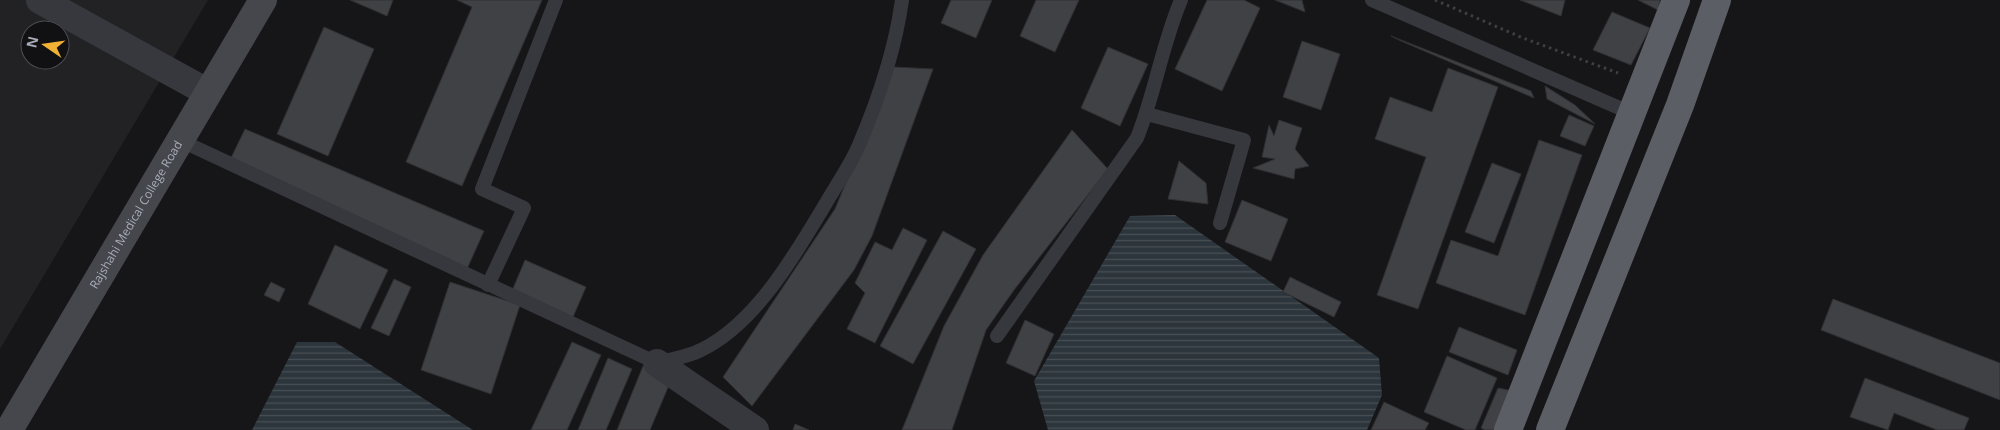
<svg xmlns="http://www.w3.org/2000/svg" width="2000" height="430" viewBox="0 0 2000 430" font-family="'Open Sans',sans-serif">
<style>
.built{fill:#222225;fill-rule:evenodd}
.water{fill:url(#water-rules)}
.building{fill:#404145;stroke:#303034}
.lines{fill:none;stroke-linecap:round;stroke-linejoin:round}
.path{stroke:#3d3f44;stroke-width:3;stroke-dasharray:2.5 4;stroke-linecap:butt}
.service{stroke:#37383d;stroke-width:14}
.minor{stroke:#37383d;stroke-width:28}
.secondary{stroke:#45474d;stroke-width:28}
.trunk{stroke:#5b5e65;stroke-width:28}
.labels{text-anchor:middle;stroke-width:5;stroke-linejoin:round;paint-order:stroke}
.street-label{font-size:12px;fill:#a8adb8;stroke:#111113}
</style>
<defs>
<pattern id="water-rules" width="6" height="5" patternUnits="userSpaceOnUse" patternTransform="scale(1.25)"><rect width="6" height="5" fill="#2c353c"/><path d="M0 2.5h6" fill="none" stroke="#485056"/></pattern>
</defs>
<rect width="100%" height="100%" fill="#161618"/>
<path class="built" d="M 0,0 L 208,0 L 0,349 ZM 30,30 L 60,30 L 60,60 L 30,60 Z"/>
<g class="water">
<polygon points="1175,215 1379,358 1382,395 1367,430 1048,430 1034,381 1130,216"/>
<polygon points="297,342 335,342 473,430 252,430"/>
</g>
<g class="building">
<polygon points="350,0 393,0 387,16"/>
<polygon points="457,0 542,0 462,186 406,162 472,7"/>
<polygon points="951,0 992,0 976,38 941,23"/>
<polygon points="1036,0 1079,0 1055,52 1020,36"/>
<polygon points="1207,0 1244,0 1260,8 1222,91 1175,69"/>
<polygon points="1275,0 1302,0 1305,12"/>
<polygon points="1520,0 1565,0 1561,16"/>
<polygon points="1638,0 1660,0 1658,10"/>
<polygon points="1612,12 1650,28 1631,65 1593,50"/>
<polygon points="324,27 374,49 328,156 277,134"/>
<polygon points="1391,36 1531,91 1534,98 1401,41"/>
<polygon points="1302,41 1340,54 1321,110 1283,97"/>
<polygon points="1108,47 1148,64 1120,126 1081,108"/>
<polygon points="894,67 933,69 872,236 854,270 752,406 723,377 835,209"/>
<polygon points="1448,68 1498,87 1418,309 1377,295 1426,157 1375,139 1390,97 1432,112"/>
<polygon points="1545,86 1575,105 1595,124 1547,99"/>
<polygon points="1569,115 1594,126 1585,146 1560,136"/>
<polygon points="1279,120 1302,128 1295,149 1309,166 1295,169 1294,179 1253,168 1275,159 1262,157 1269,125 1274,136"/>
<polygon points="245,129 484,231 467,269 231,158"/>
<polygon points="1072,130 1108,169 1014,290 986,330 952,430 902,430 944,326 983,255"/>
<polygon points="1539,140 1582,155 1525,315 1436,283 1451,240 1498,256"/>
<polygon points="1179,161 1206,183 1208,204 1168,199"/>
<polygon points="1492,163 1521,174 1494,243 1465,232"/>
<polygon points="1242,200 1288,219 1271,261 1225,242"/>
<polygon points="903,228 927,240 875,343 847,329 865,293 855,283 875,242 892,250"/>
<polygon points="943,231 976,249 913,364 880,346"/>
<polygon points="335,245 388,270 360,329 308,304"/>
<polygon points="525,260 586,287 573,317 512,291"/>
<polygon points="1290,277 1341,302 1334,317 1283,292"/>
<polygon points="394,279 411,287 389,336 371,328"/>
<polygon points="271,282 285,289 279,302 264,295"/>
<polygon points="450,282 520,305 491,394 421,370"/>
<polygon points="1833,299 2000,363 2000,400 1821,330"/>
<polygon points="1025,320 1054,334 1035,376 1006,363"/>
<polygon points="1459,327 1517,350 1508,375 1449,352"/>
<polygon points="572,342 601,355 567,430 531,430"/>
<polygon points="1447,356 1497,378 1475,430 1466,430 1424,412"/>
<polygon points="608,358 632,369 606,430 578,430"/>
<polygon points="643,366 672,378 650,430 617,430"/>
<polygon points="1865,378 1969,418 1964,430 1937,430 1894,413 1888,430 1850,417"/>
<polygon points="1498,388 1513,391 1496,430 1485,430 1481,428"/>
<polygon points="1384,402 1429,423 1425,430 1371,430"/>
<polygon points="795,424 809,430 793,430"/>
</g>
<g class="lines">
<polyline class="path" points="1435,0 1523,38 1618,73"/>
<g class="service">
<polyline points="1372,0 1631,113"/>
<polyline points="1147,114 1244,140 1220,223"/>
<path d="M 175,138 L 657,363 C 671,359 688,357 701,350 C 757,323 798,250 829,198 C 839,181 851,164 859,145 C 879,98 895,51 902,0"/>
<polyline points="488,285 524,208 482,189 556,0"/>
<path d="M 997,336 L 1137,138 C 1155,93 1162,45 1181,0"/>
</g>
<g class="minor">
<polyline points="40,0 196,86"/>
<polyline points="657,363 755,430"/>
</g>
<path class="secondary" id="s1" d="M 9,430 L 263,0"/>
<g class="trunk">
<polyline points="1508,430 1676,0"/>
<polyline points="1550,430 1680,105 1717,0"/>
</g>
</g>
<g class="labels">
<g class="street-label">
<text dy="4" stroke="none"><textPath href="#s1" startOffset="250">Rajshahi Medical College Road</textPath></text>
</g>
</g>
<g transform="translate(45 45) rotate(283)"><circle r="24" fill="#111113" stroke="#4d4f55"/>
<path d="M0-4L9 19L0 12L-9 19Z" fill="#f2b134"/>
<text y="-8" font-size="14" font-weight="bold" text-anchor="middle" fill="#a8adb8">N</text>
</g>
</svg>
